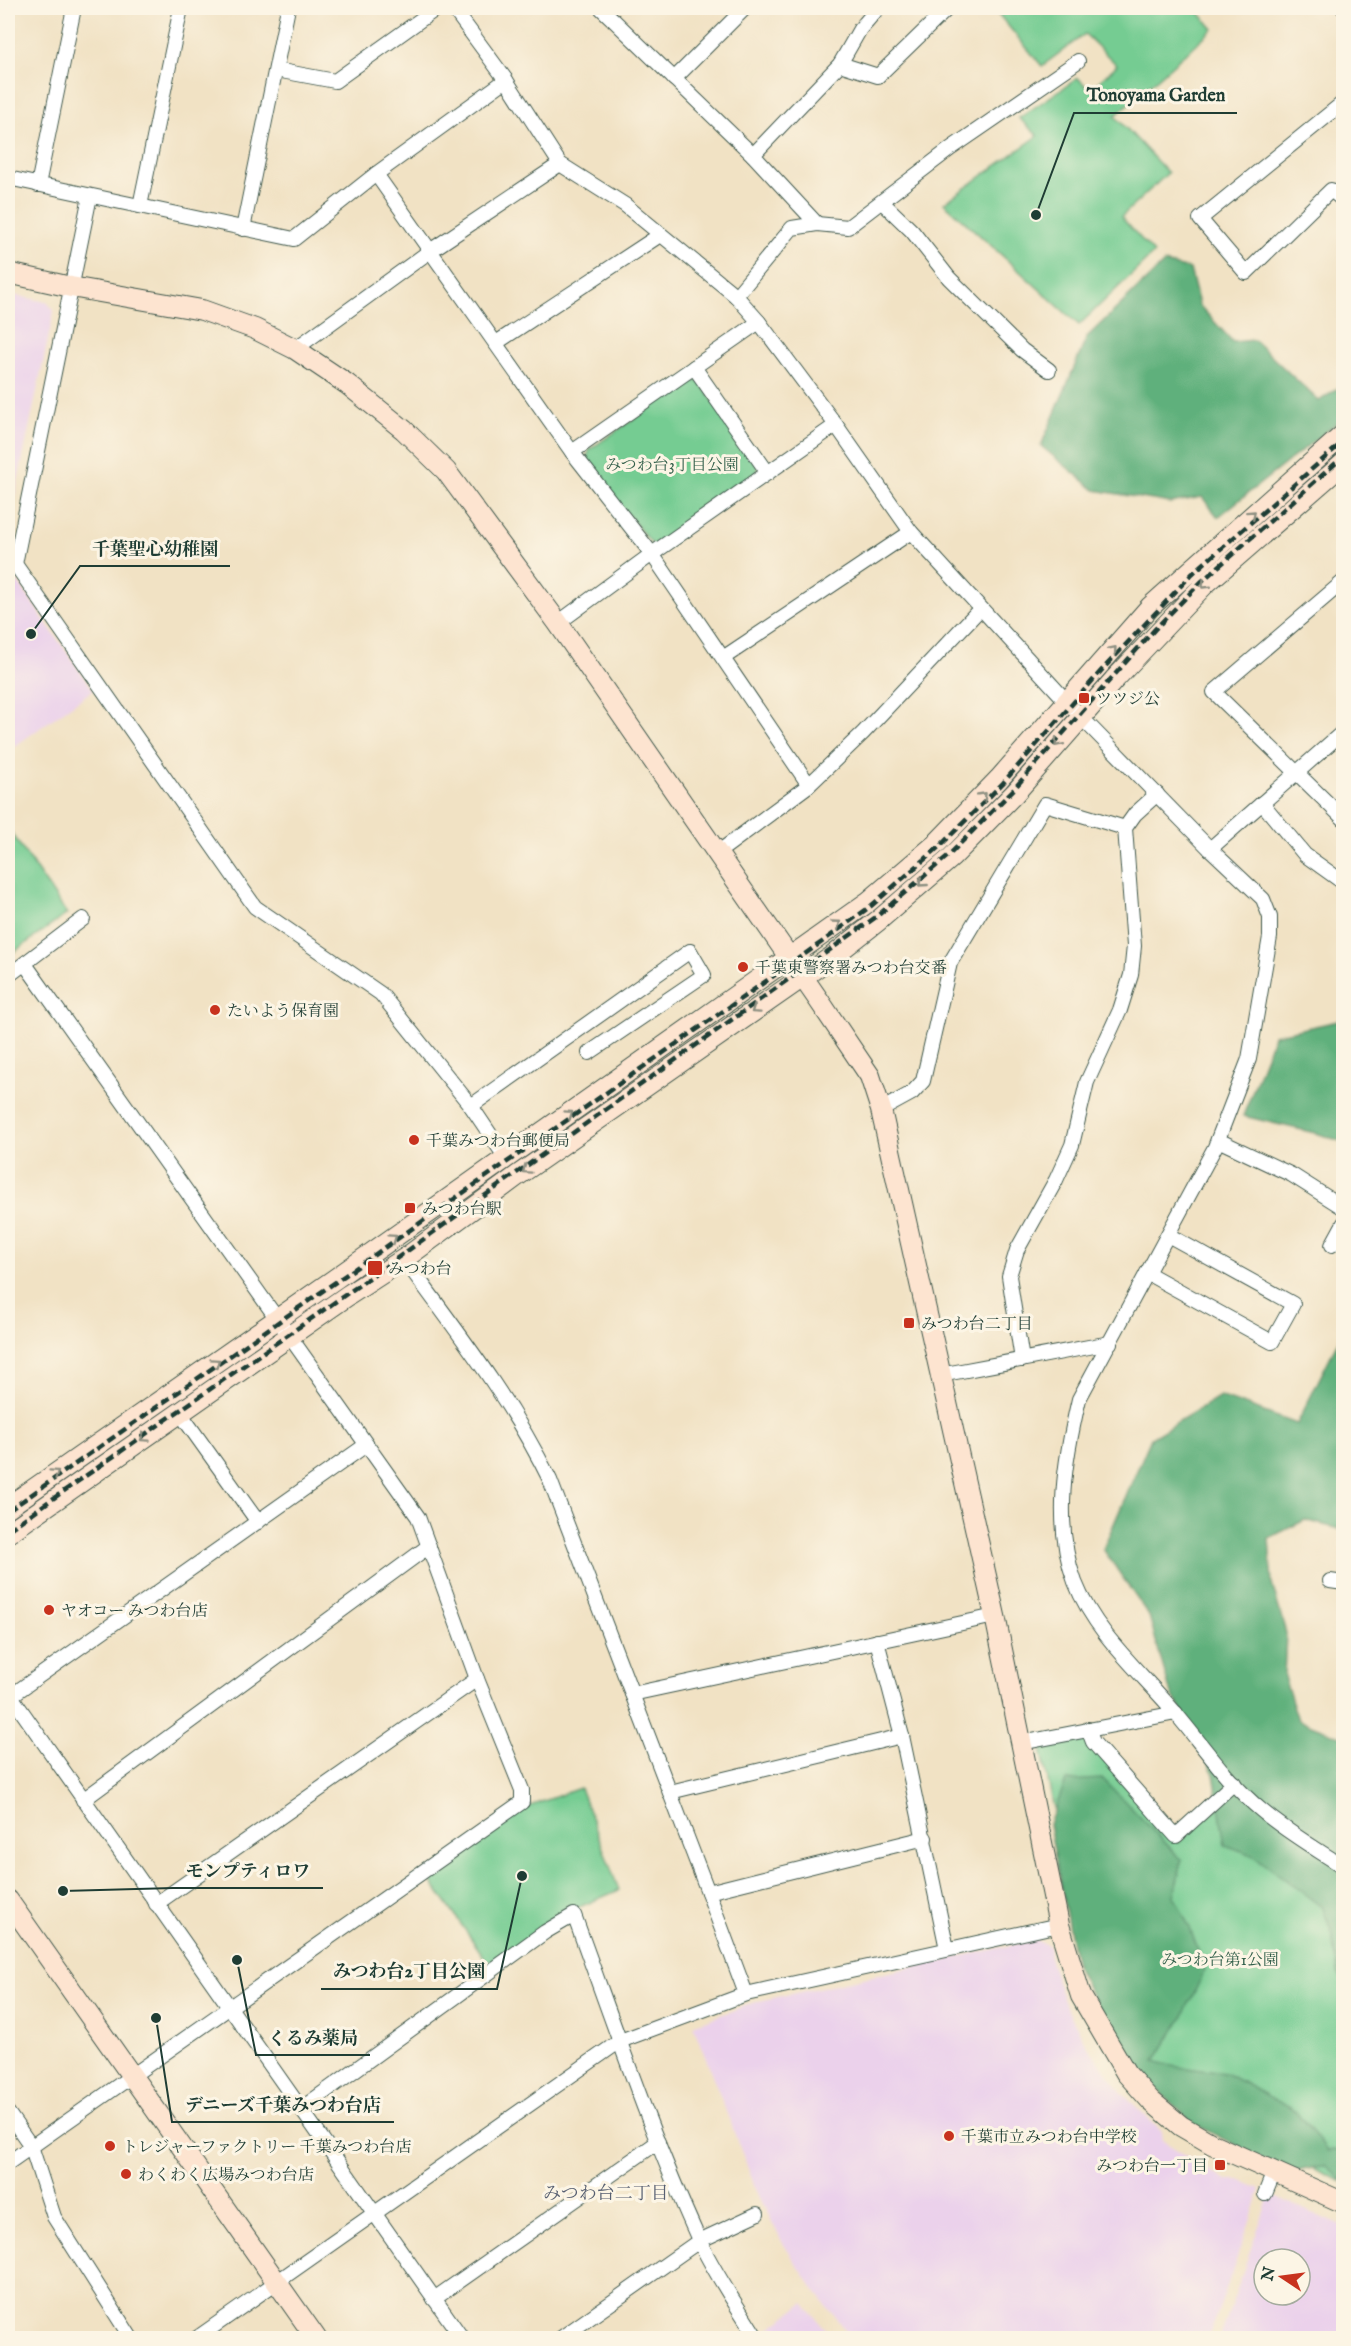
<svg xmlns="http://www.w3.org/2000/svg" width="1351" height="2346" viewBox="0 0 1351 2346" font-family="'IM FELL English','Noto Serif JP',serif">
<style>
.built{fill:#ebd1eb;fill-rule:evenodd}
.green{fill:#74cc92;stroke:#4a8463;stroke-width:1.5}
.forest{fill:#5fb07c;stroke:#3f7658;stroke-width:1.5}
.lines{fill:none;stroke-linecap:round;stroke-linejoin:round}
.street-casing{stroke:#3e564a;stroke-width:16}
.secondary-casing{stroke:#3e564a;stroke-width:22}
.street{stroke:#fff;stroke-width:14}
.secondary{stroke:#fde4d0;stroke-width:20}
.rail{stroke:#1f3d34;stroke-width:4.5;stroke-dasharray:9 4.5;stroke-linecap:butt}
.oneway{stroke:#8e9082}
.poi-dot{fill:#c8321e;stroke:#fcf5e5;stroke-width:2}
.labels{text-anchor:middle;stroke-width:6;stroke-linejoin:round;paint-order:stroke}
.park-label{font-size:16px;fill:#34614c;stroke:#fcf5e5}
.poi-label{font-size:16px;fill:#1f3d34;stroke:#fcf5e5;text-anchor:start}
.neighbourhood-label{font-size:18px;fill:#586072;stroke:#fcf5e5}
.leader{fill:none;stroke:#1f3d34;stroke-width:2}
.callout-dot{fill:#1f3d34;stroke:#fcf5e5;stroke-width:2}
.callout-label{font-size:18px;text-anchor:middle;font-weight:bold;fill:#1f3d34;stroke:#fcf5e5;stroke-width:6;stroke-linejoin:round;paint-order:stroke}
</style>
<rect width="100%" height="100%" fill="#fcf5e5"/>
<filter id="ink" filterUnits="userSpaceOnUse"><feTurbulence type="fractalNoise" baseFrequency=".0167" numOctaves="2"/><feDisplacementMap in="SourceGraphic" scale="12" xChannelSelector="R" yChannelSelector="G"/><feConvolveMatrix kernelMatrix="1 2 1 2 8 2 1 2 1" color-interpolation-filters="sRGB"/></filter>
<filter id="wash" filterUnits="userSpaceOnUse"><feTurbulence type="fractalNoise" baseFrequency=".008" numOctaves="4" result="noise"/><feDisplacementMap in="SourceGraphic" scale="24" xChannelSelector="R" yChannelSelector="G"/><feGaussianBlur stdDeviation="1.35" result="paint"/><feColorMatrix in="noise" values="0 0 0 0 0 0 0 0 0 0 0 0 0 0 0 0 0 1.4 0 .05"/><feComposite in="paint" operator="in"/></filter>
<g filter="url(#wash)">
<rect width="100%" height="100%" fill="#f1e2c4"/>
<g class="built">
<polygon points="8,294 47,302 54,311 8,527"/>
<polygon points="12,574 93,690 8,751 8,577"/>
<polygon points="1035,1940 1049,1946 1050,1961 1066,2007 1088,2047 1123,2094 1162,2132 1163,2141 1225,2180 1239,2180 1261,2189 1209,2338 851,2338 810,2284 781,2240 757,2192 693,2025 759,2001"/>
<path d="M 1270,2194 L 1343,2227 L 1343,2338 L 1220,2338 ZM 1264,2259 L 1300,2259 L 1300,2295 L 1264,2295 Z"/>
<polygon points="804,2303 833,2338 757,2338"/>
</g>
<g class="green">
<polygon points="993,8 1195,8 1213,29 1115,116 1168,173 1121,217 1154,253 1079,325 944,203 1038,136 1019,118 1078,78 1090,90 1117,65 1085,34 1042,66"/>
<polygon points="691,379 700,382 758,466 757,475 655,548 586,464 589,450"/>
<polygon points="8,828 67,914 8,956"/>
<polygon points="1084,1735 1178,1843 1235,1792 1343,1873 1343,2182 1223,2128 1133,2050 1084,1945 1040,1744"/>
<polygon points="580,1788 619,1890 577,1908 496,1963 487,1961 430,1880 432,1873 522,1809"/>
</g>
<g class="forest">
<polygon points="1164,263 1190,269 1199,305 1233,342 1254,340 1319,401 1343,385 1343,418 1218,517 1202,497 1170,503 1095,490 1041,446 1087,337"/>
<polygon points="1343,1020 1343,1142 1319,1134 1243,1116 1274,1035"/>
<polygon points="1343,1331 1343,1530 1305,1520 1269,1538 1272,1584 1286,1633 1284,1677 1298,1720 1343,1737 1343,1980 1338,1973 1333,1936 1323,1908 1253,1855 1225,1845 1214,1774 1169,1688 1149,1616 1103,1549 1151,1438 1220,1396 1297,1424"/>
<polygon points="1103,1779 1182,1860 1174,1896 1190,1928 1205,1970 1182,2018 1155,2061 1171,2066 1225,2073 1296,2111 1327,2151 1343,2148 1343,2181 1325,2165 1290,2173 1194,2124 1125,2060 1076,1966 1049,1824 1066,1781"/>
</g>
</g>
<g filter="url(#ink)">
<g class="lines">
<defs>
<g id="street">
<polyline points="453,8 506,80 560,164 625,205 736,296"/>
<path d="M 601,8 L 753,155 L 817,224 L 792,228 L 736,296 L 759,322 L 836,425 L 911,532 L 1081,717 L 1210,849 L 1263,899 L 1270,917 L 1270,937 L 1249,1059 L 1215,1147 L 1079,1399 C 1065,1458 1053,1524 1075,1582 C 1095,1634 1143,1674 1177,1715 C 1204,1747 1229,1784 1261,1810 C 1287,1832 1316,1849 1344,1867"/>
<polyline points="1343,8 1344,8"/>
<polyline points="840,64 878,76 948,8"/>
<polyline points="276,70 335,81 437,8"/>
<polyline points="674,79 745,8"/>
<polyline points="1344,102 1200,219 1246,273 1331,190 1344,201"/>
<polyline points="753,155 840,64 860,29 878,8"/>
<polyline points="376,174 572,452 652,554 809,785"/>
<polyline points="8,178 294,239 376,174 506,80"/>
<polyline points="38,185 74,8"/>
<polyline points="882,202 912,231 949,278 1022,350 1049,370"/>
<polyline points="140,206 181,8"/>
<polyline points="817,224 848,227 950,149 1078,61"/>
<polyline points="243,229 288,8"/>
<polyline points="496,343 660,235"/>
<polyline points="295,349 430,251 560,164"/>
<polyline points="694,367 768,473"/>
<polyline points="572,452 759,322"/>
<polyline points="15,564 255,907 381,994 471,1106 506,1158"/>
<polyline points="9,568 15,564 90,196"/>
<polyline points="1344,581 1214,692 1344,819"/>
<polyline points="558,623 652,554 836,425"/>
<polyline points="723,658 911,532"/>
<polyline points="1262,803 1305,855 1344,883"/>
<polyline points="1210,849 1344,731"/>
<polyline points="716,854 809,785 863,733 980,609"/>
<polyline points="8,976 83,919"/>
<polyline points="471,1106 690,951 704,975 589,1053"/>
<polyline points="881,1110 912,1093 923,1081 950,963 1045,804 1125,828"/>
<polyline points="1218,1140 1292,1175 1344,1208"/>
<polyline points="1332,1245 1344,1223"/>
<path d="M 404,1259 C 456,1330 511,1400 550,1480 L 708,1892 L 925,1838"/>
<polyline points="1147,1273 1272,1342 1293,1304 1168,1235"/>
<polyline points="1022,1360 1009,1276 1017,1250 1056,1180 1072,1145 1087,1082 1120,1010 1131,975 1134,946 1125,828 1135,814 1157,794"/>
<polyline points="940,1375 1110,1343"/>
<polyline points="180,1413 258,1522"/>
<polyline points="1330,1581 1344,1583"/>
<polyline points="877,1641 902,1736 947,1949"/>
<polyline points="632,1694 995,1616"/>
<polyline points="11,1696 462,2338"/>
<polyline points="8,1698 366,1445"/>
<polyline points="1088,1729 1093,1742 1176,1836 1234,1783"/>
<polyline points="1021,1743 1176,1713"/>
<polyline points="670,1792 902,1736"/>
<polyline points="83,1800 429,1546"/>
<polyline points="708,1892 746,1994"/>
<polyline points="156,1904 477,1679"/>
<path d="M 301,2109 L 545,1932 L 574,1915 C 614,2024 651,2135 699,2240 C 715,2274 736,2304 755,2335 L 751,2338"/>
<polyline points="8,2113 31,2146 54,2217 131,2338"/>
<polyline points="8,2163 522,1802 522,1790 477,1679 418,1517 25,964"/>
<polyline points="1265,2194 1274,2172"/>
<polyline points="434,2299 658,2142"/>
<polyline points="197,2338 620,2041 746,1994 1059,1925"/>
<polyline points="561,2338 699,2241 757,2214"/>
</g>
<g id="secondary">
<polyline points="8,273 71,287 202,310 255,329 295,349 347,384 404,430 446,471 558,623 818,999 870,1076 881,1110 995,1616 1059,1925 1081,1996 1126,2073 1151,2101 1181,2126 1212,2144 1344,2203"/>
<polyline points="8,1507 335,1279 868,902 936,844 999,779 1150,607 1344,434"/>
<polyline points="8,1533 347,1296 404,1259 517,1176 833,956 879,920 951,858 1015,793 1114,680 1204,585 1344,463"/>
<polyline points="8,1900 316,2338"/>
</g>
</defs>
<use href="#street" class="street-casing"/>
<use href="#secondary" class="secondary-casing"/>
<use href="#street" class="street"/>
<use href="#secondary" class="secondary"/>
<g class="rail">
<polyline points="8,1511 822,942 871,906 939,847 1003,783 1101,671 1192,574 1344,441"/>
<polyline points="8,1530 358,1286 876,917 949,855 1013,790 1155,629 1201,582 1344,456"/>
</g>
</g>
<defs><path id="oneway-chevron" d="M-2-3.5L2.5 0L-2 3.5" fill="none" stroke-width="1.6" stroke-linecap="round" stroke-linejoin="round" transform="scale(1.5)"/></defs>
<g class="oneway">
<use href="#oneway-chevron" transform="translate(1252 514) rotate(-42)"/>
<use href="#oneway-chevron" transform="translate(1205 585) rotate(136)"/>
<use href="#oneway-chevron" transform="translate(1113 650) rotate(-49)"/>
<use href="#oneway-chevron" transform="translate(1058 743) rotate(131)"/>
<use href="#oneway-chevron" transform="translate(983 796) rotate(-46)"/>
<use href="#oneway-chevron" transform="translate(922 883) rotate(139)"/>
<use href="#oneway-chevron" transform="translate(837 924) rotate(-36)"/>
<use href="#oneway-chevron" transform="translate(755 1010) rotate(145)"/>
<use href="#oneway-chevron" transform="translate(569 1114) rotate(-35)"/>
<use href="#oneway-chevron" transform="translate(526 1170) rotate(145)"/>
<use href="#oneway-chevron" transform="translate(393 1238) rotate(-35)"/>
<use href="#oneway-chevron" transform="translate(216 1362) rotate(-35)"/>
<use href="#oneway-chevron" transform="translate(144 1438) rotate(145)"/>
<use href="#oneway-chevron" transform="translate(55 1473) rotate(-35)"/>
</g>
</g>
<g class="poi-dot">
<rect x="1078" y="692" width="12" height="12" rx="3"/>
<circle cx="743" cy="967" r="6"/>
<circle cx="215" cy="1010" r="6"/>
<circle cx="414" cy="1140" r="6"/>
<rect x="404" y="1202" width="12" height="12" rx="3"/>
<rect x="367" y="1260" width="16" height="16" rx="3"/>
<rect x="903" y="1317" width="12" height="12" rx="3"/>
<circle cx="49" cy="1610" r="6"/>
<circle cx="949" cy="2136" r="6"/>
<circle cx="110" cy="2146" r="6"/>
<rect x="1214" y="2159" width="12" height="12" rx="3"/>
<circle cx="126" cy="2174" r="6"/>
</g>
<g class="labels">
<g class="park-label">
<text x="672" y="470">みつわ台3丁目公園</text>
<text x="1220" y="1965">みつわ台第1公園</text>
</g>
<g class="poi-label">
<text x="1096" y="704">ツツジ公</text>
<text x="755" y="973">千葉東警察署みつわ台交番</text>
<text x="227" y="1016">たいよう保育園</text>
<text x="426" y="1146">千葉みつわ台郵便局</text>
<text x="422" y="1214">みつわ台駅</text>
<text x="388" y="1274">みつわ台</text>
<text x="921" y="1329">みつわ台二丁目</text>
<text x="61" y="1616">ヤオコー みつわ台店</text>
<text x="961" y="2142">千葉市立みつわ台中学校</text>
<text x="122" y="2152">トレジャーファクトリー 千葉みつわ台店</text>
<text x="1208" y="2171" text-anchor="end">みつわ台一丁目</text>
<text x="138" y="2180">わくわく広場みつわ台店</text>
</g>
<g class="neighbourhood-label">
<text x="606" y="2199">みつわ台二丁目</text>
</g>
</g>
<path class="leader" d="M1036 215L1074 113H1237M31 634L80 566H230M63 1891L173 1888H323M522 1876L497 1989H321M237 1960L256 2055H370M156 2018L172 2122H394"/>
<g class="callout-dot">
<circle cx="1036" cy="215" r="6"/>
<circle cx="31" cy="634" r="6"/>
<circle cx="63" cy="1891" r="6"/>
<circle cx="522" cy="1876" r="6"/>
<circle cx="237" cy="1960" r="6"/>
<circle cx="156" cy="2018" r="6"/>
</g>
<g class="callout-label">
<text x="1156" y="101">Tonoyama Garden</text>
<text x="155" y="555">千葉聖心幼稚園</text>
<text x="248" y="1877">モンプティロワ</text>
<text x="409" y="1977">みつわ台2丁目公園</text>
<text x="313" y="2044">くるみ薬局</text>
<text x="283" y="2111">デニーズ千葉みつわ台店</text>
</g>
<rect width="1351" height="2346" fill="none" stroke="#fcf5e5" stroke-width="30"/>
<g transform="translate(1282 2277) rotate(283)"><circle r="28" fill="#fcf5e5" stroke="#a4ab9e" stroke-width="1.5"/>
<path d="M0-4.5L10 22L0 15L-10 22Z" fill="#c8321e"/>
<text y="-9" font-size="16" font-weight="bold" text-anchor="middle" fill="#1f3d34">N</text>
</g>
</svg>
